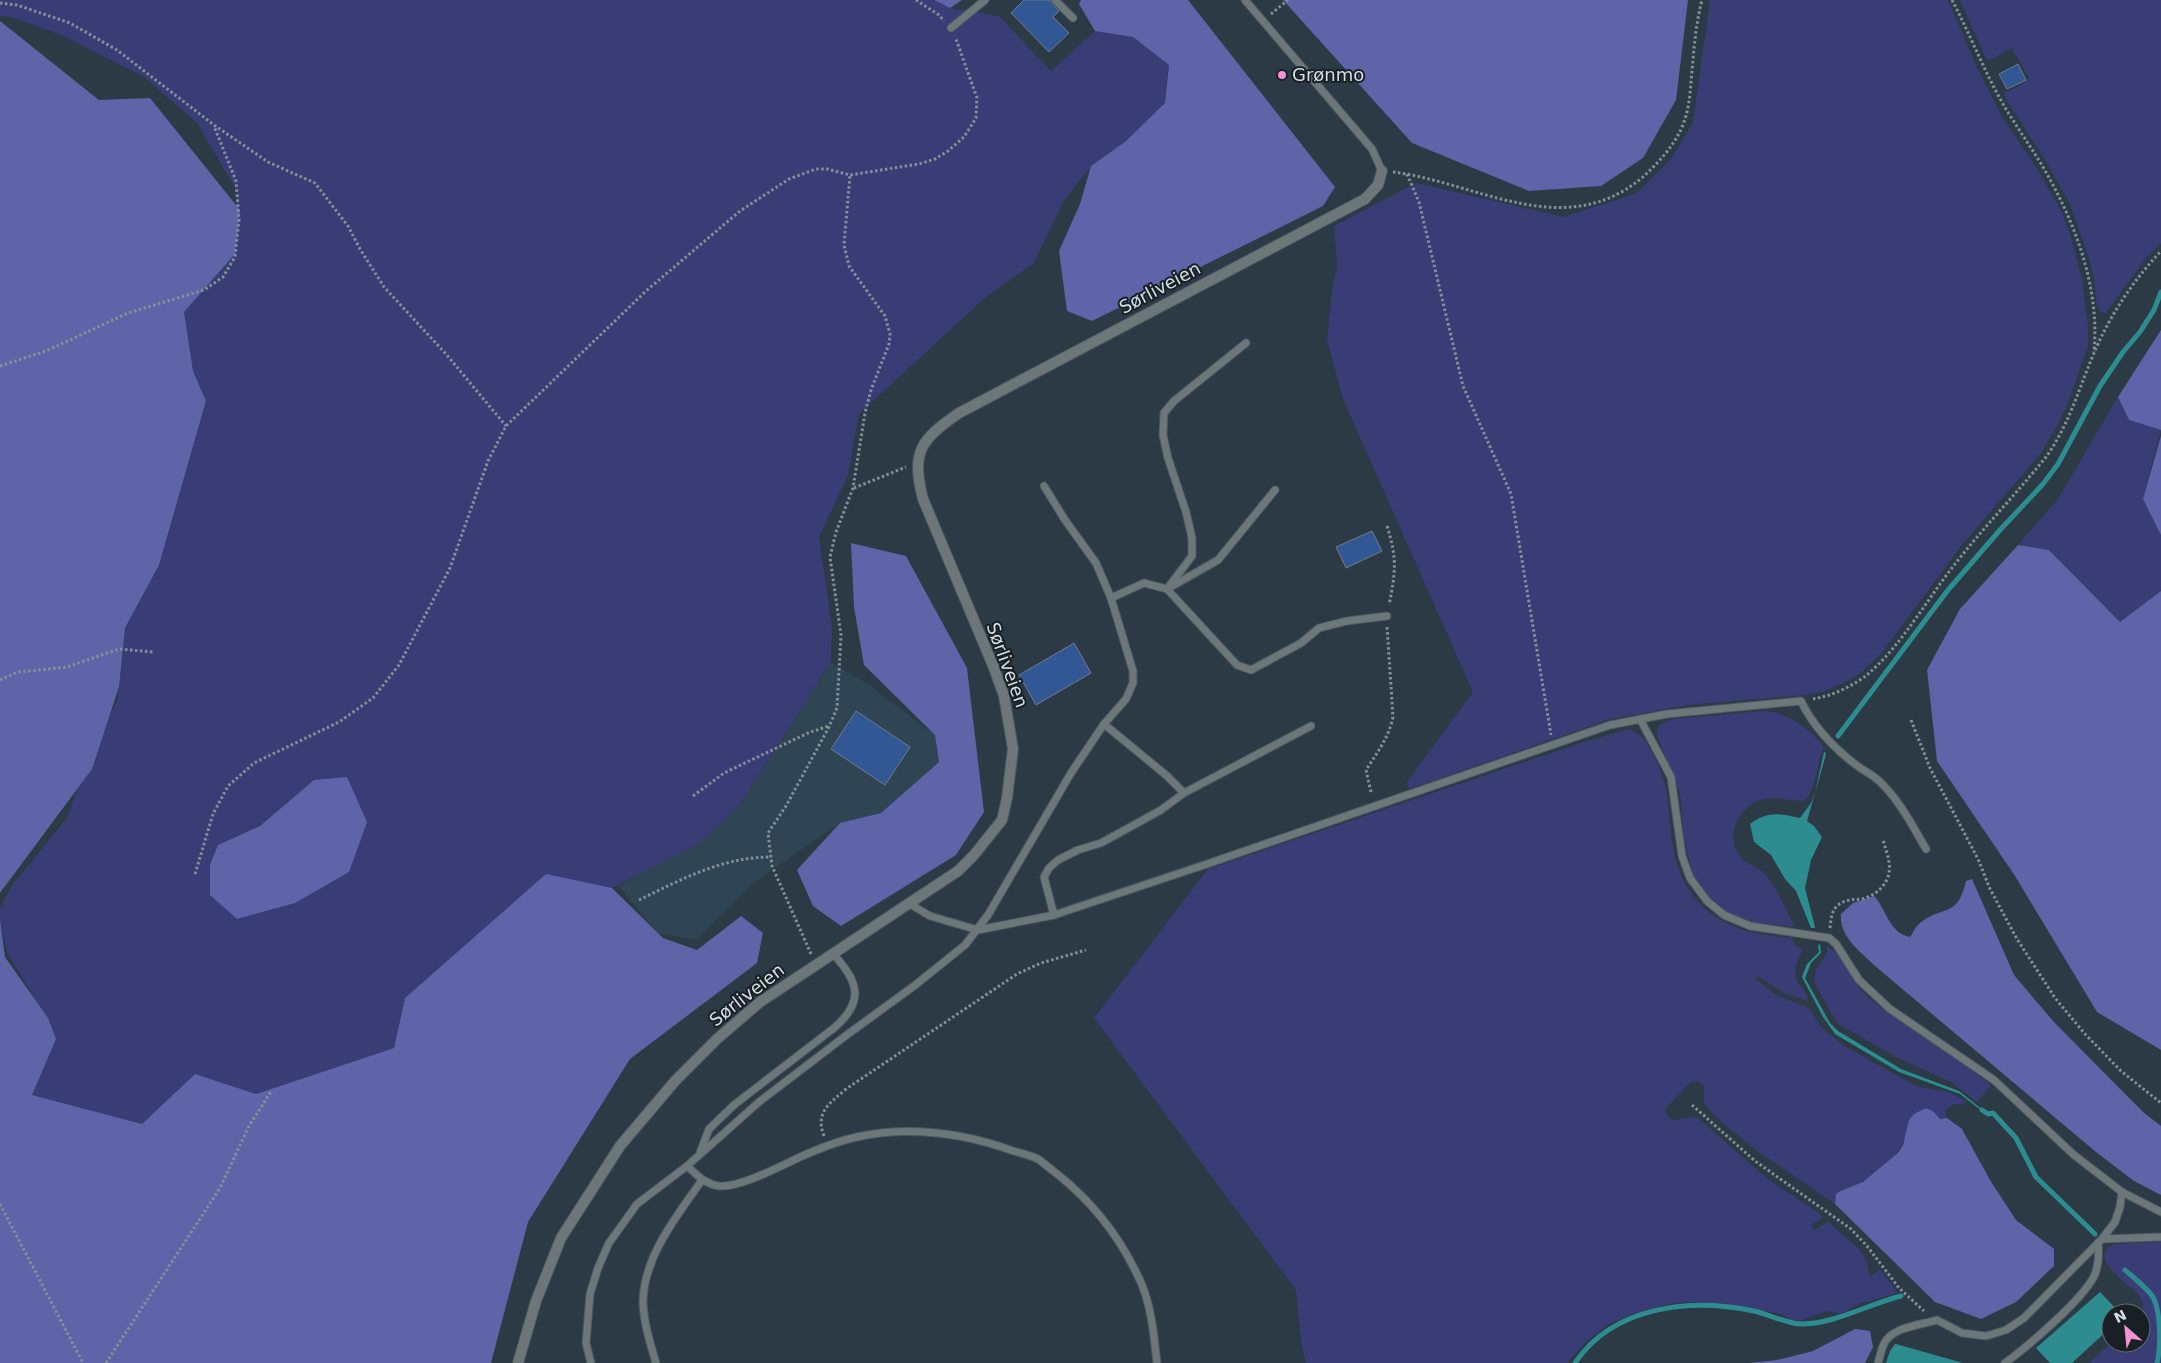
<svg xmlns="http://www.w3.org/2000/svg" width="2161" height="1363" viewBox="0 0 2161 1363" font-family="'DejaVu Sans',sans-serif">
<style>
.built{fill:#2f4554}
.green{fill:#3a3c76;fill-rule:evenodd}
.forest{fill:#5f63a8}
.water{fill:#2c8c8f}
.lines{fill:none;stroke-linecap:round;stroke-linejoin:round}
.stream{stroke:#2c8c8f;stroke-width:5}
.building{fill:#315894;stroke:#707a8a}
.service-casing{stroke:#495861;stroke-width:9}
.minor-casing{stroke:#495861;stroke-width:12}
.path{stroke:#849098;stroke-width:3;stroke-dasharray:2.5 2.5;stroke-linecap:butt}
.service{stroke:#6d7679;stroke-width:7}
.minor{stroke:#6d7679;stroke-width:10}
.poi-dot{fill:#f391d5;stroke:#192025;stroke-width:2}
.labels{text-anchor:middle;stroke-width:4;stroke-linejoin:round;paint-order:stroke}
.poi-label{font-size:18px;fill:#d4dee4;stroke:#192025;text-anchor:start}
.street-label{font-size:18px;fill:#d4dee4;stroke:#192025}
</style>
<rect width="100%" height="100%" fill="#2b3a44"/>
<polygon class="built" points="831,662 869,685 935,735 939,762 881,813 840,823 753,883 697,940 658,933 618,886 694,847 737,809"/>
<g class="green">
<path d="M 0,0 L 934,0 L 950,8 L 999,16 L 1051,71 L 1095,31 L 1133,37 L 1169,65 L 1165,103 L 1126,141 L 1091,166 L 1063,202 L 1034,263 L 987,296 L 859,414 L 848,475 L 819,537 L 832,626 L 831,662 L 737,809 L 694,847 L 612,888 L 405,998 L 394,1048 L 256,1094 L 195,1074 L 142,1124 L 32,1095 L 52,1028 L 7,952 L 0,920 L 0,908 L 13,884 L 67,818 L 88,759 L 118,699 L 125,628 L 159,565 L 206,401 L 193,371 L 184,312 L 233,251 L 237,191 L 197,123 L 144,77 L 62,35 L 10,17 L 0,16 ZM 314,780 L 210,895 L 218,845 L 260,826 Z"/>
<polygon points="1710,0 1948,0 1977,67 2002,117 2036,167 2061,210 2071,237 2082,279 2088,327 2088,347 2068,403 2057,426 2041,453 1962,545 1883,651 1863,671 1850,680 1822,692 1804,695 1688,705 1610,719 1409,789 1407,782 1473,692 1343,399 1327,340 1331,298 1337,266 1334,226 1416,183 1564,217 1637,193 1672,158 1693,122"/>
<polygon points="1960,0 2161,0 2161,243 2147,257 2105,314 2100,311 2097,306 2094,279 2088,256 2070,204 2047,163 2004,96 2004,93 2019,86 2029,78 2012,48 1991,60 1986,59"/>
<polygon points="2118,397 2129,420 2161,430 2143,499 2161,535 2161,591 2120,622 2049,550 2018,545 2058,499"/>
<path d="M 1764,711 C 1787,712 1811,729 1824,748 C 1815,764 1818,789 1804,801 C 1790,801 1772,795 1758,801 C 1738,809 1724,839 1741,857 C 1746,864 1756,866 1763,872 C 1776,886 1785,908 1794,925 L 1794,927 L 1757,923 L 1731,915 L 1710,897 L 1694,877 L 1684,838 L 1680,793 L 1656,733 L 1660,724 L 1673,719 Z"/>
<path d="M 1629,729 C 1642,734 1648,744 1654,756 C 1671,790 1667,806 1672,841 C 1682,910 1728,934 1792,938 L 1794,944 L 1803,950 C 1796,963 1791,974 1801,987 C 1805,992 1808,995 1808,1001 L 1786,994 L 1757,976 L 1756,979 L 1776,995 L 1809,1008 L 1821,1027 L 1843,1045 L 1916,1086 L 1950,1093 L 1966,1101 L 1962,1105 L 1954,1104 L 1945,1111 L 1947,1118 L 1940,1119 L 1933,1112 L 1909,1120 C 1906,1150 1888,1168 1862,1182 C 1855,1186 1842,1187 1838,1193 C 1836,1196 1836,1200 1835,1204 L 1756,1150 L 1716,1117 L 1704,1103 L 1704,1086 L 1697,1081 L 1691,1082 L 1665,1109 L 1668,1116 L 1673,1120 L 1694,1117 L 1698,1118 L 1769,1180 L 1819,1213 L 1823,1218 L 1811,1225 L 1814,1230 L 1828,1222 L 1859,1249 L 1867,1261 L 1869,1275 L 1871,1276 L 1880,1269 L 1898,1293 L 1858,1304 L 1841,1314 L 1827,1311 L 1800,1321 L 1795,1321 L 1778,1313 L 1718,1303 L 1685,1302 L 1665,1305 L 1638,1312 L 1607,1325 L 1585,1343 L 1567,1363 L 1306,1363 L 1301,1341 L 1296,1290 L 1094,1018 L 1208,869 L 1584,742 Z"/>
<path d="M 1827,946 C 1845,957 1850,980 1865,994 C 1889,1016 1918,1032 1946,1051 C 1961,1062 1976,1074 1991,1085 L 1977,1102 L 1951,1082 L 1896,1057 L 1838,1024 L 1818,990 L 1814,980 L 1816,970 L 1827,953 Z"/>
<path d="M 2161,1242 L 2161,1363 L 2089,1363 L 2111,1343 L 2141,1343 C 2141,1335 2140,1327 2141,1319 C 2142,1311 2145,1306 2140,1297 C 2136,1288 2083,1258 2114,1244 Z"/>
</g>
<g class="forest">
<polygon points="934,0 962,0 950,8"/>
<polygon points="1081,0 1188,0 1335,187 1323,206 1092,321 1067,311 1059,251 1080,204 1091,166 1126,141 1165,103 1169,65 1133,37 1095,31 1079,4"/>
<polygon points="1283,0 1688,0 1676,100 1643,158 1601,186 1529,191 1412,143"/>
<polygon points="0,21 99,100 150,98 240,210 235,254 184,312 193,371 206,401 159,565 125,628 119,687 92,769 0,893"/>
<polygon points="2161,330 2161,430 2129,420 2118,397"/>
<polygon points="2161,436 2161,535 2143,499"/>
<polygon points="851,543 906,556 967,668 984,812 956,855 841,926 813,906 797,870 840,823 881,813 939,762 935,735 864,665 854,607"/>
<polygon points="2018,545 2049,550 2120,622 2161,591 2161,1050 2097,1012 2015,876 1937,761 1927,670 1960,609"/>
<polygon points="347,777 367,822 349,872 295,903 237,919 210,895 210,865 218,845 260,826 314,780"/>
<polygon points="546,874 612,888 663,938 697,950 741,916 763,933 757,963 630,1059 528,1222 491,1363 0,1363 0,919 5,957 48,1018 56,1039 32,1095 142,1124 195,1074 256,1094 394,1048 405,998"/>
<path d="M 1972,879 L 2014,975 L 2054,1022 L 2143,1112 L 2161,1126 L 2161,1195 L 2134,1181 L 2096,1152 L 1875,966 C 1860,951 1839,937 1841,914 L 1853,903 L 1874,896 C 1887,910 1889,933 1910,937 C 1913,933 1915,927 1919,924 C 1942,904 1957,920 1966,881 Z"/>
<polygon points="1926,1108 1934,1112 1940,1119 1947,1118 1962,1129 1990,1180 2016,1220 2054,1249 2054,1266 2016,1302 1981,1319 1935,1302 1835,1204 1836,1194 1840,1191 1863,1182 1898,1153 1903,1145 1909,1120 1914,1114"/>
<polygon points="1855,1329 1870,1331 1873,1347 1865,1363 1749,1363 1777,1360 1813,1351"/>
</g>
<g class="water">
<path d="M 1824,752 L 1826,753 L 1825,758 L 1807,821 L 1814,826 L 1822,837 L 1811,860 L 1805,888 L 1814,923 L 1815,928 L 1811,928 L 1796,891 L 1785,879 L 1771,855 L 1754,842 L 1750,824 C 1767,811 1779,813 1800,818 L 1811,803 L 1815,793 Z"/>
<polygon points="1820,944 1821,953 1811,963 1805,978 1830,1023 1838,1031 1901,1069 1959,1091 1987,1113 1986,1114 1960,1094 1899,1072 1835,1034 1823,1017 1802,977 1807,964 1819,952 1818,945"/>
<polygon points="2100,1292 2120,1313 2111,1313 2111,1327 2072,1363 2050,1363 2036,1348"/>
<polygon points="1895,1344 1896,1344 1963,1363 1886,1363 1890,1351"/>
</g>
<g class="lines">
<g class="stream">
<polyline points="1838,736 1948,590 2000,530 2043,484 2058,464 2100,386 2123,352 2140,332 2154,310 2161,292"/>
<polyline points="1982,1110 1988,1114 1993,1113 2016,1138 2036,1177 2095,1234"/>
<path d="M 2125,1270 C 2135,1279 2146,1287 2153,1297 C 2161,1312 2161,1346 2157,1363"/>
<path d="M 1575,1363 C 1614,1305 1692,1298 1754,1311 C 1768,1314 1790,1325 1802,1324 C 1834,1324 1869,1304 1901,1296"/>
</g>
</g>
<g class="building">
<polygon points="1024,0 1049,0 1059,11 1053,17 1069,33 1049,52 1011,13"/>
<polygon points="2018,64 2026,80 2007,89 1999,74"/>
<polygon points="1372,531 1382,551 1346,568 1336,547"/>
<polygon points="1074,643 1091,673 1036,705 1019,675"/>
<polygon points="856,711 910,747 885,785 831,749"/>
</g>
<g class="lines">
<defs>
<g id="service">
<polyline points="1055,0 1073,18"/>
<polyline points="1245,0 1372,149 1382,171"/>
<polyline points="951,28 985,0"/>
<polyline points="1275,490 1218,560 1167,589 1237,665 1251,670 1301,643 1319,628 1347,621 1387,616"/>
<polyline points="1111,598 1144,583 1167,589 1192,556 1192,538 1186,512 1168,458 1163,435 1164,413 1174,401 1246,343"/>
<polyline points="1640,719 1671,777 1682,856 1690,878 1707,901 1724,915 1750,926 1829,938 1836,944 1859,980 1890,1009 1994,1080 2074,1155 2122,1192 2161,1212"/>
<polyline points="1104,724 1166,775 1184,793"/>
<path d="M 910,904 L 930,916 L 978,930 L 1054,915 L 1207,864 L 1610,725 L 1667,714 L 1801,701 C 1813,726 1834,748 1856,765 C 1863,770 1871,774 1878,780 C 1899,799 1912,825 1926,849"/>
<polyline points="1054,915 1044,877 1049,868 1058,860 1078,850 1101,843 1161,810 1184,793 1311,726"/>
<path d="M 700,1153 L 709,1129 L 734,1105 L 834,1028 C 866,1001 858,980 832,953"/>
<path d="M 687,1166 C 697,1175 705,1184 719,1186 C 739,1188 781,1166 800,1157 C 818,1149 838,1141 857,1137 C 909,1126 963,1133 1013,1151 C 1021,1153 1030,1155 1038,1159 C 1044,1163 1050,1169 1056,1173 C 1094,1203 1123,1241 1142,1285 C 1152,1310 1154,1337 1157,1363"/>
<polyline points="2102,1239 2161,1237"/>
<polyline points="591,1363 586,1343 590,1294 598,1268 609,1243 637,1204 687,1166 759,1102 848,1034 914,986 965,945 988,915 1071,773 1104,724 1126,699 1133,683 1133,671 1111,598 1096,563 1065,520 1044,486"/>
<path d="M 656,1363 C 650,1343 644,1323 643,1303 C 643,1257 677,1216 702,1180"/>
<path d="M 1878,1363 C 1880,1357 1881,1350 1884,1344 C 1891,1327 1921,1325 1937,1320 L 1962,1333 L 1986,1336 L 2006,1330 L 2024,1318 L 2102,1239 L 2115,1222 L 2120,1207 L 2122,1192"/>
<path d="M 2005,1363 C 2027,1347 2086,1297 2095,1274 C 2099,1264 2099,1254 2098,1243"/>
</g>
<path id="minor" d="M 518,1363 L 536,1301 L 561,1238 L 620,1146 L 675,1081 L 717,1039 L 760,1002 L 958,871 L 974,855 L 1002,820 L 1007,798 L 1013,749 L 1004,696 L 994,668 L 923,499 C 911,452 920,440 959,413 L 1365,199 L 1378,185 L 1382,171"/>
</defs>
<use href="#service" class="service-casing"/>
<use href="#minor" class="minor-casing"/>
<g class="path">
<polyline points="916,0 939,15 944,21"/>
<path d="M 1952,0 C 1971,36 1985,74 2006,109 C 2018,129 2031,147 2043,167 C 2075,222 2100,287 2094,352"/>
<polyline points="0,3 17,5 70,23 117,50 214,125 268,162 315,183 348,226 360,249 384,287 446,354 506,426"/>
<polyline points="1271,14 1288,0"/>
<path d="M 1393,172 C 1479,183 1564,243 1643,177 C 1658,163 1674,146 1682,127 C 1690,109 1690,90 1692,71 C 1694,47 1696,23 1702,0"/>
<polyline points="1407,174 1419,202 1463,386 1511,494 1551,735"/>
<polyline points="0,366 46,351 128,313 204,290 223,277 235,257 239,220 236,181 214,126"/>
<polyline points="854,488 906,467"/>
<path d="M 1387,526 C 1397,558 1396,571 1389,605"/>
<polyline points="0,680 18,672 67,667 119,649 153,652"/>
<path d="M 1813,699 C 1832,696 1853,686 1868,674 C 1901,646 1928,598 1955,564 C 1984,527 2017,493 2046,457 C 2069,425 2079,388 2094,353 C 2110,315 2133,281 2161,251"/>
<polyline points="1911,720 1930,768 1978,859 1990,889 2017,939 2055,998 2085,1034 2121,1071 2161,1103"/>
<path d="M 1371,792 L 1366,770 C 1377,753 1389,737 1393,717 L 1387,626"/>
<polyline points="693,796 724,773 808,733 829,726"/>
<polyline points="195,874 213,814 228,786 254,763 339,722 373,698 399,665 450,568 488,461 506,426 646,291 740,211 789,179 816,169 827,169 850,175 919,164 935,159 948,151 964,137 976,118 977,98 956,39"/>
<path d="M 639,900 C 682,879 723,857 771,857"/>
<path d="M 1830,928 C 1831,920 1831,912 1837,906 C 1844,899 1853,900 1862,899 C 1870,897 1877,893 1882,887 C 1895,872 1888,857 1883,840"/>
<polyline points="811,954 772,866 768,833 786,806 829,727 837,708 841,635 830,557 836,532 853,488 865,413 871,390 889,344 890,334 885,316 849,266 844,245 850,175"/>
<polyline points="1692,1105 1755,1161 1851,1229 1867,1246 1899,1288 1924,1311"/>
<path d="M 824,1136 C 815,1112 829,1104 846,1089 L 1017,974 L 1041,963 L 1086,950"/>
<polyline points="0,1204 83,1363"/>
<polyline points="106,1363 220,1188 249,1126 272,1090"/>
</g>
<use href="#service" class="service"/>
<use href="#minor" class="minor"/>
</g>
<circle class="poi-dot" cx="1282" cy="75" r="5"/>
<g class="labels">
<g class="poi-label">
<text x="1292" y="81">Grønmo</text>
</g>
<g class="street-label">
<text transform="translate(1160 288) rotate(-28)" y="6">Sørliveien</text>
<text transform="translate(1007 665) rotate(70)" y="6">Sørliveien</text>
<text transform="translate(747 995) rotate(-38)" y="6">Sørliveien</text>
</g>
</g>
<g transform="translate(2126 1328) rotate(333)"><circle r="24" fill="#192025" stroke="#646c71"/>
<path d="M0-4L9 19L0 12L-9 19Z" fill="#f391d5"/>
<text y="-8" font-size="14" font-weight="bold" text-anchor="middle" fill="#d4dee4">N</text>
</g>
</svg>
